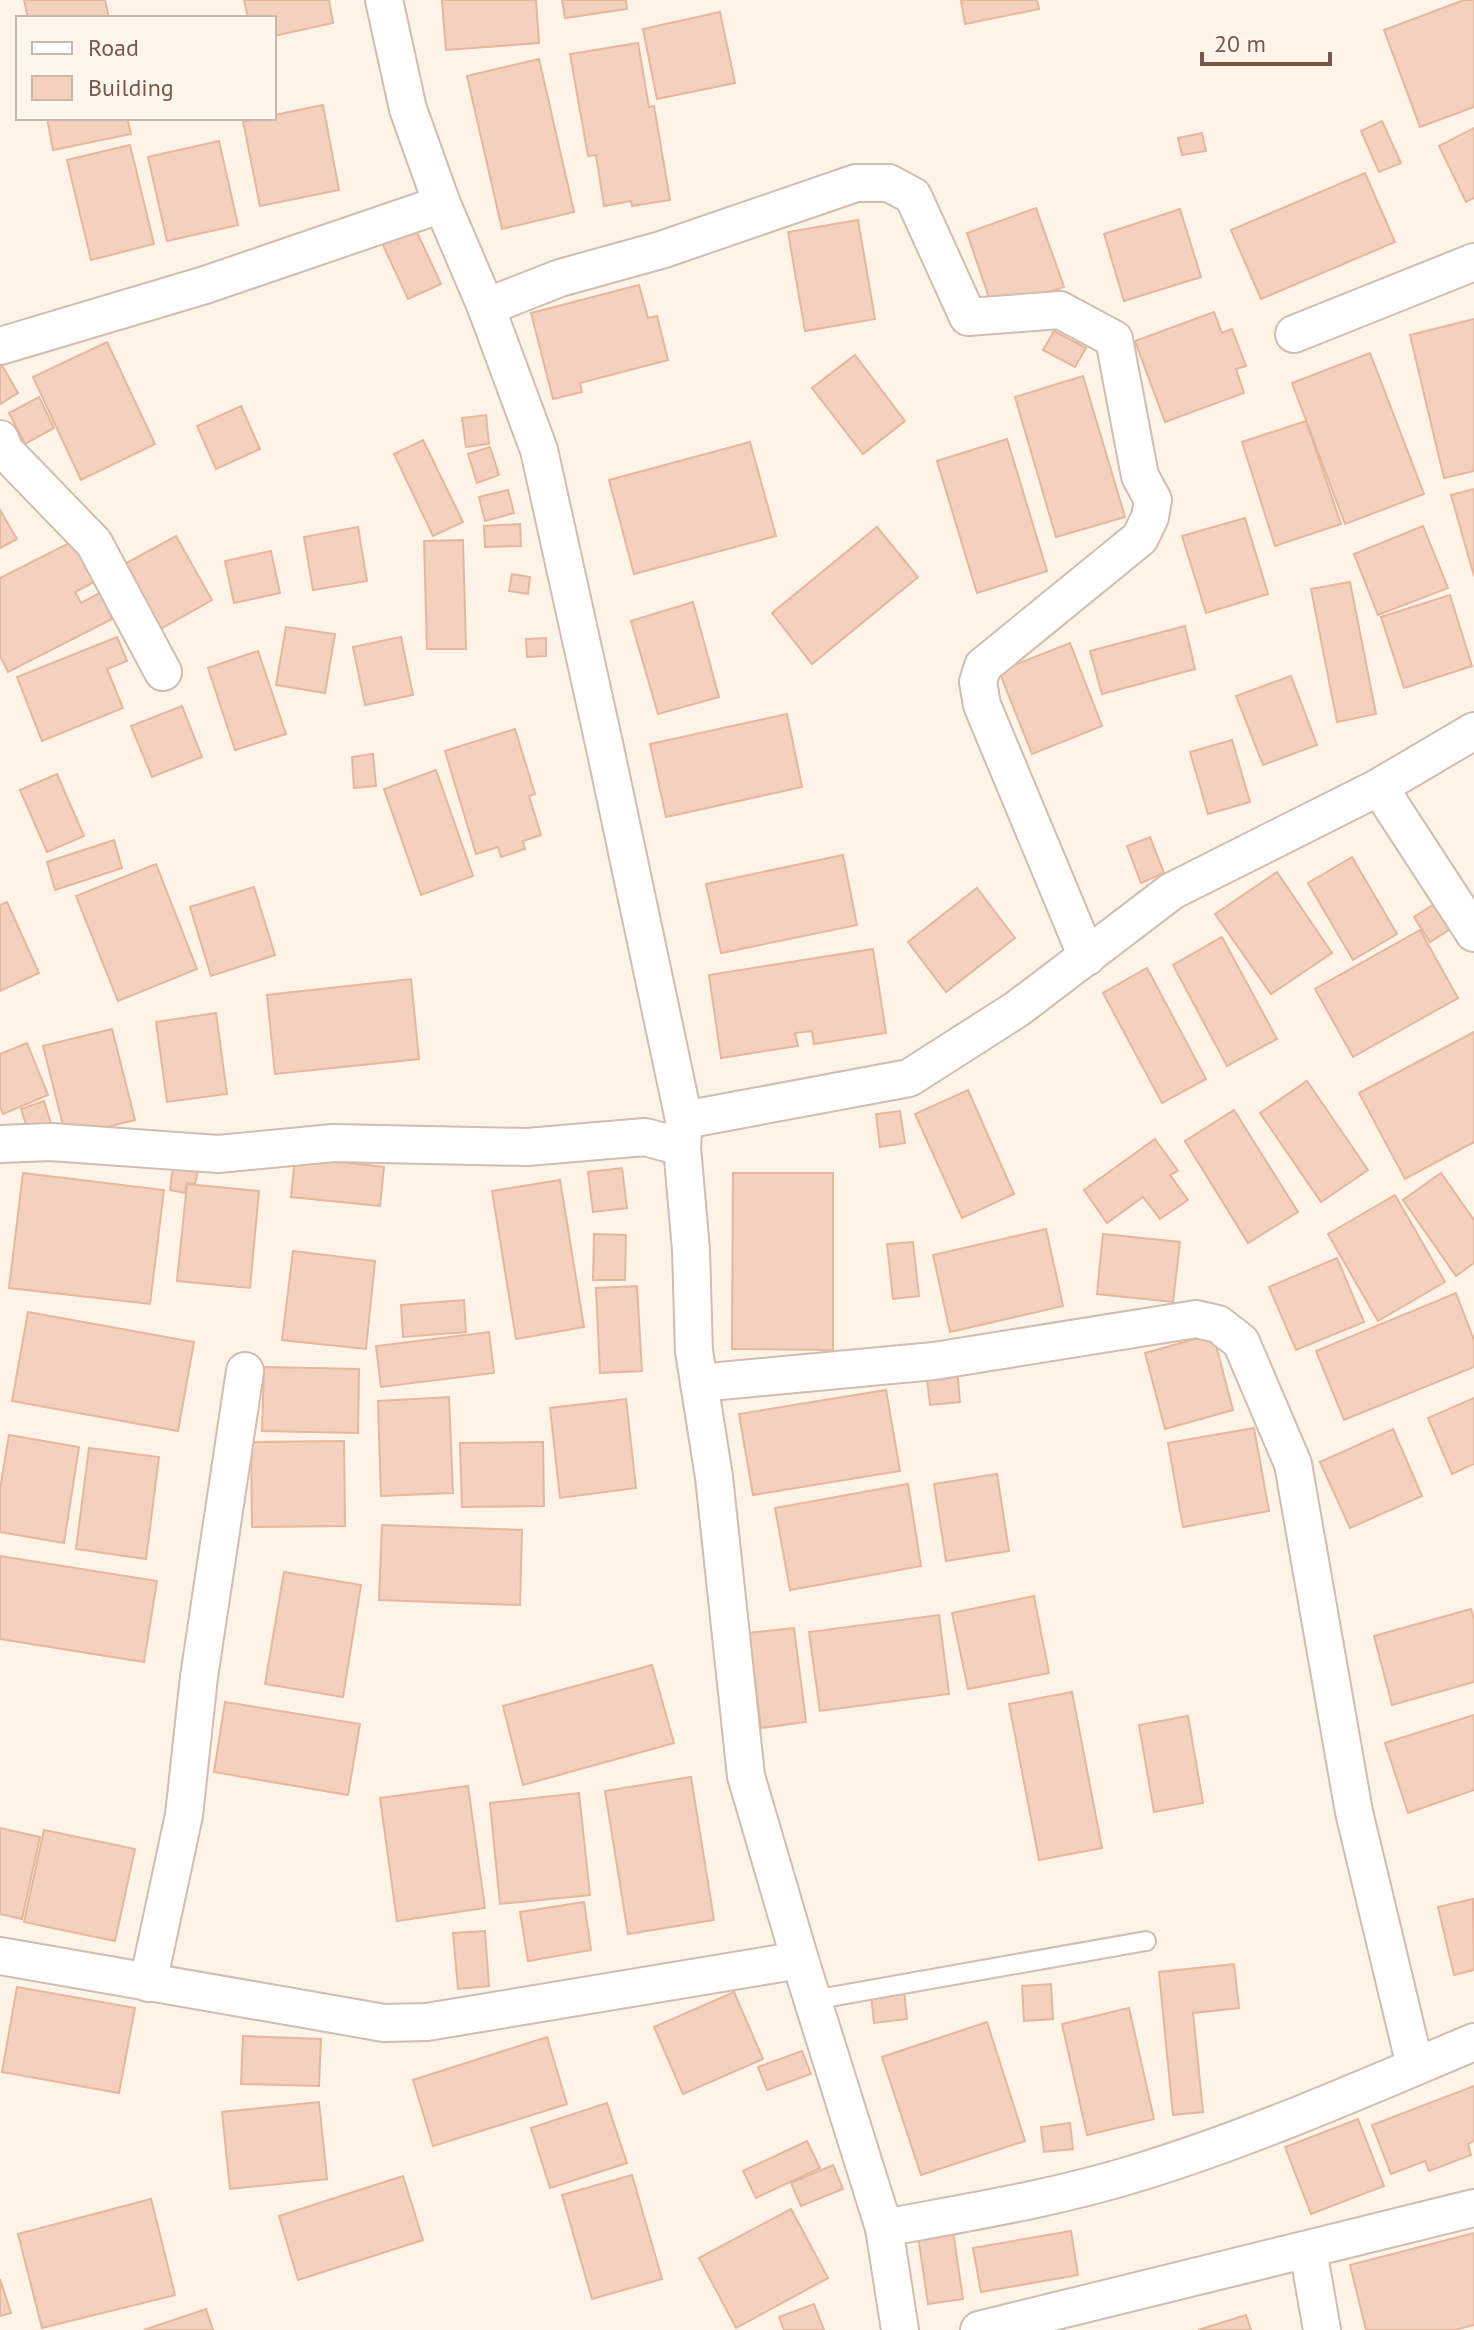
<svg xmlns="http://www.w3.org/2000/svg" width="1474" height="2330" viewBox="0 0 1474 2330" font-family="'PT Sans',sans-serif">
<style>
.building{fill:#f3d1be;stroke:#e6b69e;stroke-width:2}
.lines{fill:none;stroke-linecap:round;stroke-linejoin:round}
.service-casing{stroke:#d2bdaf;stroke-width:22}
.minor-casing{stroke:#d2bdaf;stroke-width:40}
.service{stroke:#fff;stroke-width:18}
.minor{stroke:#fff;stroke-width:36}
</style>
<rect width="100%" height="100%" fill="#fdf3e7"/>
<g class="building">
<polygon points="24,0 105,0 109,18 28,18"/>
<polygon points="244,0 329,0 333,23 274,36 274,18 248,18"/>
<polygon points="442,0 536,0 539,43 446,50"/>
<polygon points="562,0 626,0 627,9 565,18"/>
<polygon points="961,0 1037,0 1039,9 965,24"/>
<polygon points="1464,0 1474,0 1474,107 1420,127 1384,30"/>
<polygon points="720,12 735,83 657,99 643,29"/>
<polygon points="638,43 649,107 654,106 670,200 632,206 631,201 604,206 596,155 588,156 570,54"/>
<polygon points="539,59 574,212 502,229 467,76"/>
<polygon points="323,105 339,190 260,206 243,121 274,118 274,115"/>
<polygon points="47,118 127,118 131,134 53,150"/>
<polygon points="1382,121 1401,163 1379,172 1361,131"/>
<polygon points="1474,128 1474,198 1466,202 1439,146"/>
<polygon points="1202,133 1206,151 1182,155 1178,138"/>
<polygon points="219,141 238,225 167,241 148,157"/>
<polygon points="130,145 154,244 91,260 67,160"/>
<polygon points="1365,173 1395,242 1261,299 1231,230"/>
<polygon points="1036,208 1064,287 994,312 967,233"/>
<polygon points="1180,209 1201,277 1124,301 1104,234"/>
<polygon points="858,220 875,319 805,331 788,232"/>
<polygon points="415,228 441,284 408,299 382,243"/>
<polygon points="639,285 648,318 657,316 668,360 580,383 582,392 553,399 531,313"/>
<polygon points="1214,312 1222,333 1232,329 1246,366 1236,369 1244,393 1165,422 1135,341"/>
<polygon points="1474,319 1474,471 1444,478 1410,335"/>
<polygon points="1054,331 1086,348 1075,367 1043,350"/>
<polygon points="107,342 155,444 81,480 33,377"/>
<polygon points="1370,353 1424,494 1345,524 1292,383"/>
<polygon points="855,355 905,421 863,454 812,388"/>
<polygon points="0,362 18,393 0,404"/>
<polygon points="1083,376 1125,517 1056,537 1015,397"/>
<polygon points="39,397 54,428 25,444 9,413"/>
<polygon points="241,406 260,449 216,469 197,426"/>
<polygon points="486,415 489,444 466,447 462,418"/>
<polygon points="1306,421 1341,524 1275,546 1242,442"/>
<polygon points="1007,439 1047,571 977,593 937,461"/>
<polygon points="423,440 463,522 433,536 394,454"/>
<polygon points="750,442 776,536 634,574 609,480"/>
<polygon points="490,447 499,475 477,483 468,454"/>
<polygon points="1474,489 1474,576 1451,495"/>
<polygon points="508,490 514,513 485,521 479,497"/>
<polygon points="0,510 17,539 0,548"/>
<polygon points="1245,518 1268,594 1206,613 1182,536"/>
<polygon points="520,524 521,546 485,547 484,526"/>
<polygon points="1423,526 1448,588 1378,615 1354,554"/>
<polygon points="358,527 367,581 313,590 304,537"/>
<polygon points="877,527 918,577 812,664 772,613"/>
<polygon points="176,536 212,600 157,631 121,566"/>
<polygon points="463,540 466,649 427,649 424,541"/>
<polygon points="73,541 94,582 75,592 81,603 100,593 112,619 8,672 0,656 0,578"/>
<polygon points="271,551 280,593 234,603 225,561"/>
<polygon points="512,574 530,577 528,594 509,591"/>
<polygon points="1350,582 1376,714 1337,722 1311,589"/>
<polygon points="1450,595 1472,666 1404,688 1381,617"/>
<polygon points="693,602 719,697 658,714 631,621"/>
<polygon points="1185,626 1195,669 1102,694 1090,651"/>
<polygon points="286,627 335,634 325,693 276,685"/>
<polygon points="117,637 127,661 107,669 123,708 42,741 17,677"/>
<polygon points="401,637 413,695 365,705 353,647"/>
<polygon points="546,638 546,656 527,657 526,639"/>
<polygon points="1070,643 1102,726 1032,754 999,671"/>
<polygon points="258,651 286,734 235,750 208,668"/>
<polygon points="1291,676 1317,745 1263,765 1236,696"/>
<polygon points="182,706 202,757 152,777 131,726"/>
<polygon points="787,714 802,787 666,817 650,744"/>
<polygon points="515,729 535,794 529,796 541,835 523,841 525,849 501,857 498,847 476,854 445,751"/>
<polygon points="1232,740 1250,802 1208,814 1190,752"/>
<polygon points="373,754 376,786 354,788 352,757"/>
<polygon points="436,770 473,876 421,895 384,789"/>
<polygon points="57,774 84,836 47,852 20,790"/>
<polygon points="1150,837 1164,873 1141,883 1127,846"/>
<polygon points="114,840 122,868 55,890 47,862"/>
<polygon points="843,855 857,925 721,953 706,884"/>
<polygon points="1352,857 1397,934 1353,960 1308,883"/>
<polygon points="156,864 197,969 118,1001 76,896"/>
<polygon points="1277,872 1332,953 1271,994 1215,914"/>
<polygon points="254,887 275,955 211,976 190,907"/>
<polygon points="977,888 1015,938 946,992 908,942"/>
<polygon points="1442,899 1458,924 1430,942 1414,917"/>
<polygon points="7,902 39,973 0,991 0,905"/>
<polygon points="1420,930 1458,998 1353,1057 1315,989"/>
<polygon points="1222,937 1277,1039 1227,1066 1173,965"/>
<polygon points="873,949 886,1033 814,1044 812,1031 795,1033 798,1046 721,1058 709,975"/>
<polygon points="1147,968 1206,1079 1162,1103 1103,993"/>
<polygon points="411,979 419,1059 275,1074 267,995"/>
<polygon points="216,1013 227,1094 167,1102 156,1022"/>
<polygon points="112,1029 135,1120 66,1137 43,1046"/>
<polygon points="1474,1032 1474,1142 1405,1179 1359,1093"/>
<polygon points="27,1043 48,1095 3,1114 0,1106 0,1054"/>
<polygon points="1307,1081 1368,1170 1321,1202 1260,1113"/>
<polygon points="968,1090 1014,1194 962,1218 915,1114"/>
<polygon points="44,1101 55,1136 32,1144 21,1109"/>
<polygon points="1234,1110 1298,1212 1248,1243 1185,1141"/>
<polygon points="900,1111 905,1143 880,1147 876,1114"/>
<polygon points="1155,1139 1178,1171 1170,1175 1188,1200 1160,1219 1143,1197 1107,1223 1084,1190"/>
<polygon points="174,1157 200,1161 195,1184 187,1183 185,1193 170,1190"/>
<polygon points="295,1157 384,1167 380,1206 291,1197"/>
<polygon points="622,1168 627,1208 593,1212 588,1172"/>
<polygon points="23,1173 164,1190 150,1304 9,1288"/>
<polygon points="733,1173 833,1173 833,1350 732,1349"/>
<polygon points="1441,1173 1474,1220 1474,1263 1456,1276 1403,1200"/>
<polygon points="560,1180 584,1327 516,1339 492,1191"/>
<polygon points="187,1184 259,1191 250,1288 177,1281"/>
<polygon points="1395,1195 1445,1282 1378,1321 1328,1234"/>
<polygon points="1046,1229 1063,1306 950,1332 933,1255"/>
<polygon points="594,1234 626,1235 625,1280 593,1280"/>
<polygon points="1103,1234 1180,1242 1173,1302 1097,1294"/>
<polygon points="913,1242 919,1296 893,1299 887,1244"/>
<polygon points="293,1251 375,1261 366,1349 282,1340"/>
<polygon points="1337,1258 1364,1322 1296,1350 1269,1287"/>
<polygon points="637,1286 642,1371 600,1373 596,1288"/>
<polygon points="1456,1293 1474,1340 1474,1367 1344,1420 1316,1351"/>
<polygon points="464,1300 466,1332 403,1337 401,1305"/>
<polygon points="28,1312 194,1342 178,1431 12,1401"/>
<polygon points="489,1332 494,1373 381,1387 376,1346"/>
<polygon points="1213,1334 1233,1410 1165,1429 1145,1353"/>
<polygon points="264,1367 359,1369 358,1433 262,1431"/>
<polygon points="957,1368 960,1402 930,1405 926,1371"/>
<polygon points="886,1390 900,1471 753,1495 739,1414"/>
<polygon points="449,1397 453,1493 381,1496 378,1401"/>
<polygon points="1474,1398 1474,1464 1452,1474 1428,1418"/>
<polygon points="626,1399 636,1488 560,1498 550,1408"/>
<polygon points="1254,1428 1269,1511 1183,1527 1168,1443"/>
<polygon points="1393,1429 1422,1496 1350,1528 1320,1462"/>
<polygon points="9,1435 79,1447 64,1543 0,1532 0,1489"/>
<polygon points="344,1441 345,1526 252,1527 251,1442"/>
<polygon points="543,1442 544,1506 462,1507 460,1443"/>
<polygon points="89,1448 159,1457 146,1559 76,1549"/>
<polygon points="997,1474 1009,1551 946,1561 934,1484"/>
<polygon points="908,1484 921,1566 790,1590 775,1508"/>
<polygon points="382,1525 522,1530 520,1605 379,1600"/>
<polygon points="0,1556 157,1581 144,1662 0,1639"/>
<polygon points="284,1572 361,1585 343,1697 265,1684"/>
<polygon points="1034,1596 1049,1673 968,1689 952,1613"/>
<polygon points="1471,1609 1474,1619 1474,1682 1392,1705 1374,1636"/>
<polygon points="939,1615 949,1694 820,1711 809,1632"/>
<polygon points="794,1628 806,1722 761,1728 749,1633"/>
<polygon points="652,1665 674,1743 523,1785 503,1706"/>
<polygon points="1072,1692 1102,1848 1039,1860 1009,1704"/>
<polygon points="225,1702 360,1724 348,1795 214,1772"/>
<polygon points="1474,1715 1474,1790 1408,1813 1385,1743"/>
<polygon points="1188,1716 1203,1803 1154,1812 1139,1725"/>
<polygon points="691,1777 714,1920 628,1934 605,1791"/>
<polygon points="468,1786 485,1908 397,1921 380,1798"/>
<polygon points="579,1793 590,1895 500,1904 490,1803"/>
<polygon points="0,1828 40,1837 22,1919 0,1914"/>
<polygon points="44,1830 135,1849 115,1941 24,1922"/>
<polygon points="1473,1899 1474,1970 1454,1975 1438,1907"/>
<polygon points="584,1902 591,1950 528,1961 520,1912"/>
<polygon points="485,1931 489,1986 458,1989 453,1933"/>
<polygon points="1234,1964 1239,2008 1193,2013 1203,2112 1173,2115 1159,1972"/>
<polygon points="1051,1984 1053,2019 1024,2021 1022,1986"/>
<polygon points="17,1987 135,2008 119,2093 2,2072"/>
<polygon points="904,1990 907,2019 874,2023 871,1994"/>
<polygon points="734,1992 763,2059 683,2094 654,2027"/>
<polygon points="1129,2008 1154,2119 1087,2135 1062,2024"/>
<polygon points="987,2022 1025,2141 921,2175 882,2057"/>
<polygon points="243,2036 321,2039 319,2086 241,2084"/>
<polygon points="547,2037 567,2104 433,2146 413,2080"/>
<polygon points="802,2051 811,2074 767,2090 758,2067"/>
<polygon points="1474,2086 1474,2141 1468,2144 1471,2155 1429,2171 1425,2161 1391,2174 1372,2125"/>
<polygon points="319,2102 327,2179 230,2189 222,2112"/>
<polygon points="607,2103 627,2163 550,2188 531,2128"/>
<polygon points="1358,2119 1384,2186 1311,2214 1285,2147"/>
<polygon points="1070,2123 1073,2149 1044,2152 1041,2127"/>
<polygon points="807,2141 820,2168 756,2198 743,2171"/>
<polygon points="833,2165 843,2189 801,2206 791,2183"/>
<polygon points="632,2175 662,2279 592,2299 562,2195"/>
<polygon points="403,2176 423,2240 298,2280 279,2216"/>
<polygon points="151,2199 175,2295 42,2328 18,2234"/>
<polygon points="791,2209 828,2278 736,2328 699,2258"/>
<polygon points="953,2231 963,2299 928,2304 918,2236"/>
<polygon points="1071,2231 1078,2275 981,2292 973,2248"/>
<polygon points="1474,2233 1474,2325 1454,2330 1366,2330 1350,2265"/>
<polygon points="0,2279 11,2313 0,2316"/>
<polygon points="814,2304 824,2330 784,2330 779,2317"/>
<polygon points="206,2309 213,2330 144,2330"/>
<polygon points="1246,2315 1251,2330 1198,2330"/>
</g>
<g class="lines">
<defs>
<polyline id="service" points="813,2000 1146,1941"/>
<g id="minor">
<polyline points="384,0 408,109 442,204 486,307 539,450 605,748 684,1120"/>
<polyline points="486,307 560,278 661,250 856,183 889,183 913,196 968,317 1060,310 1114,339 1140,476 1153,500 1150,517 1140,538 983,666 978,682 982,705 1087,957"/>
<polyline points="1294,334 1474,262"/>
<polyline points="0,346 205,285 442,204"/>
<polyline points="0,439 5,451 94,543 163,672"/>
<polyline points="1379,787 1474,933"/>
<polyline points="0,1144 51,1142 218,1154 333,1143 527,1147 645,1137 682,1147"/>
<polyline points="699,1383 934,1361 1196,1319 1218,1324 1241,1342 1293,1464 1354,1812 1415,2066"/>
<polyline points="0,1956 384,2023 427,2022 800,1960"/>
<polyline points="148,1983 184,1815 199,1677 245,1371"/>
<path d="M 884,2228 C 970,2212 1057,2198 1140,2172 C 1254,2137 1364,2088 1474,2042"/>
<polyline points="1308,2250 1322,2330"/>
<polyline points="900,2330 884,2228 800,1960 746,1776 714,1477 694,1351 691,1250 682,1147 684,1120 909,1078 1017,1009 1172,891 1379,787 1474,731"/>
<polyline points="979,2330 1474,2208"/>
</g>
</defs>
<use href="#service" class="service-casing"/>
<use href="#minor" class="minor-casing"/>
<use href="#service" class="service"/>
<use href="#minor" class="minor"/>
</g>
<rect x="16" y="16" width="260" height="104" fill="#fff7ee" stroke="#c9b7ac" stroke-width="2"/>
<rect x="32" y="42" width="40" height="12" fill="#ffffff" stroke="#c9b7ac" stroke-width="2"/>
<text x="88" y="56" font-size="24" fill="#78584a">Road</text>
<rect x="32" y="76" width="40" height="24" fill="#f3d1be" stroke="#c9b7ac" stroke-width="2"/>
<text x="88" y="96" font-size="24" fill="#78584a">Building</text>
<path d="M1202 52v12h128v-12" fill="none" stroke="#78584a" stroke-width="4"/>
<text x="1214" y="52" font-size="24" fill="#78584a" stroke="#fff7ee" stroke-width="6" paint-order="stroke">20 m</text>
</svg>
